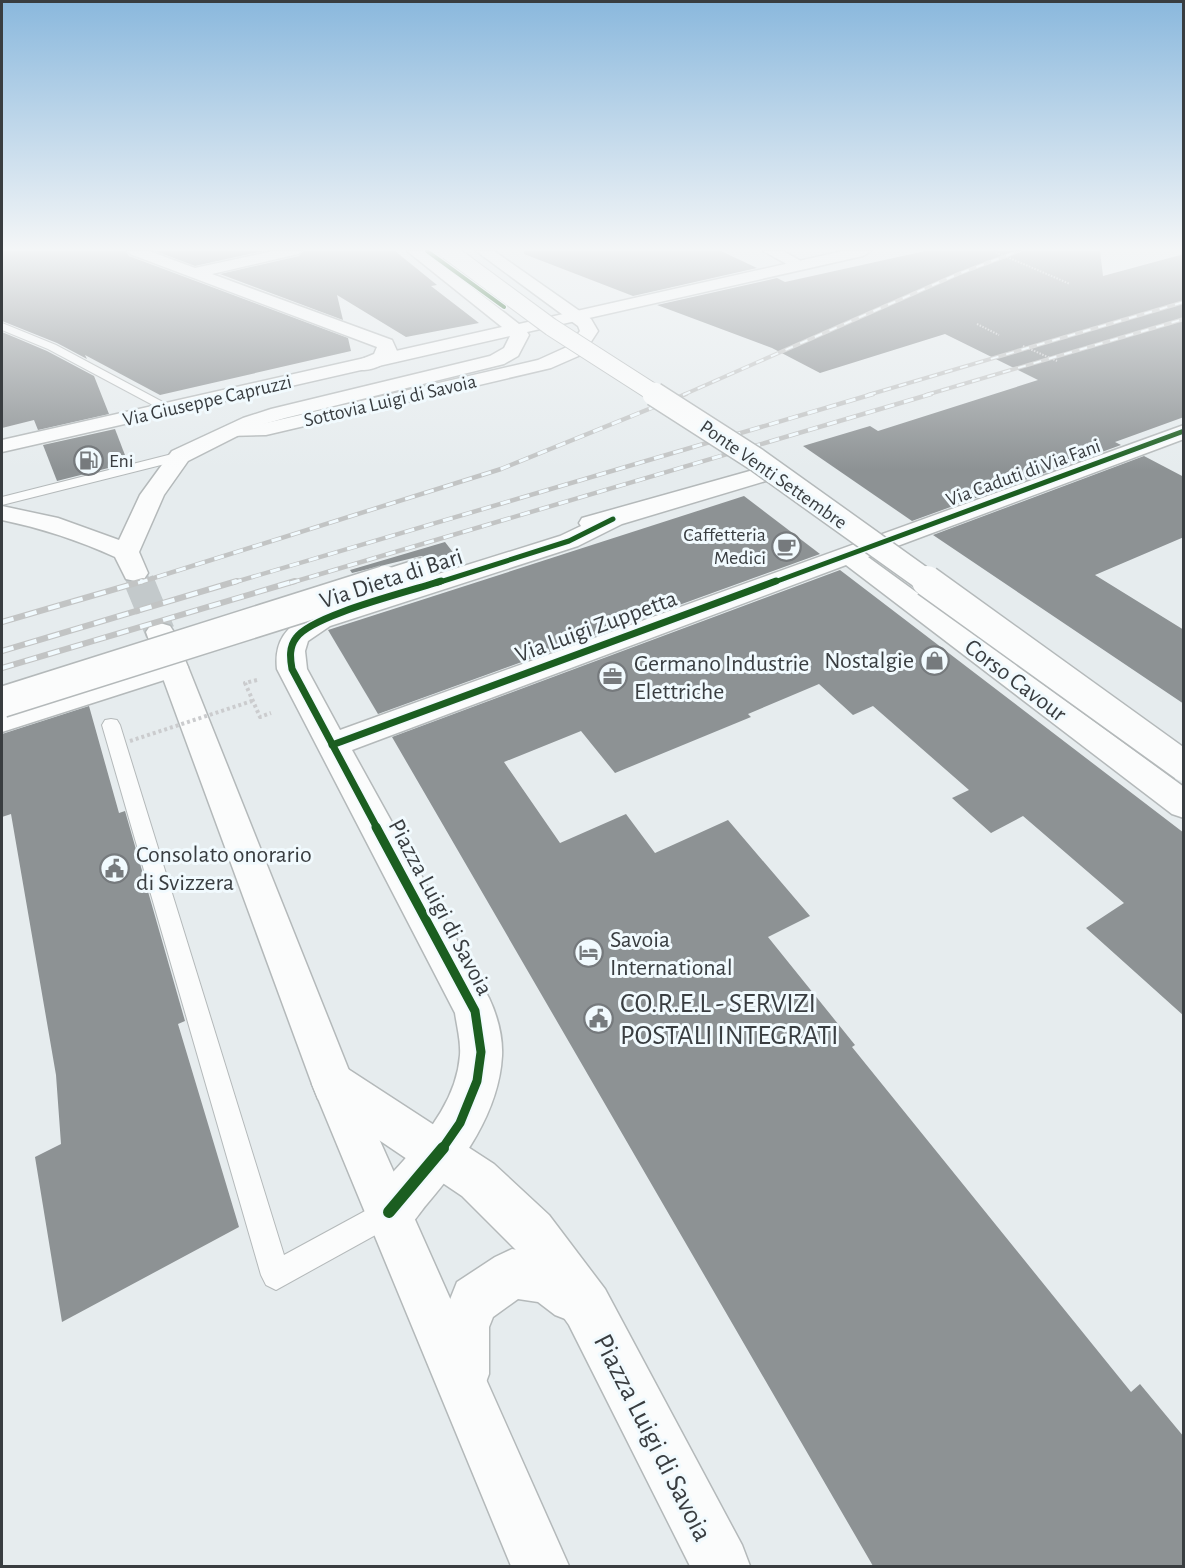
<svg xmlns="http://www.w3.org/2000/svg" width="1185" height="1568" viewBox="0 0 1185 1568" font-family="'Alegreya Sans',sans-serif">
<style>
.building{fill:#8d9294}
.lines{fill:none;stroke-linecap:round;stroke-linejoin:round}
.secondary-tunnel-far1{stroke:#c3c9cb;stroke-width:23;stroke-dasharray:23 11;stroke-linecap:butt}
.secondary-tunnel{stroke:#c3c9cb;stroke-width:30;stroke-dasharray:30 15;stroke-linecap:butt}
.service-casing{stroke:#b4b9ba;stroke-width:2}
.minor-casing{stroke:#b4b9ba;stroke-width:3}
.tertiary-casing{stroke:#b4b9ba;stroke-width:3}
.secondary-casing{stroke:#b4b9ba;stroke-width:3}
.path-far1{stroke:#cbccce;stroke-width:2;stroke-dasharray:1.5 1.5;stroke-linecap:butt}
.path{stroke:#cbccce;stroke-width:4;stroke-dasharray:3 3;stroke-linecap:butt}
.service{fill:#fbfcfc;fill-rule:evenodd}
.minor{fill:#fbfcfc;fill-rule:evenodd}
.tertiary{fill:#fbfcfc;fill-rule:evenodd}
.secondary{fill:#fbfcfc;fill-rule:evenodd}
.rail-far2-casing{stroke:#c2c4c4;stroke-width:4}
.rail-far1-casing{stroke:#c2c4c4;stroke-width:4.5}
.rail-casing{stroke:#c2c4c4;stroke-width:6}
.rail-far2{stroke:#f1fafe;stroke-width:2;stroke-dasharray:8;stroke-linecap:butt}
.rail-far1{stroke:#f1fafe;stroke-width:3;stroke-dasharray:10;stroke-linecap:butt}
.rail{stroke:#f1fafe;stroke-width:4;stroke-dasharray:12;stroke-linecap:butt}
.minor-bridge-far1-casing{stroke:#b4b9ba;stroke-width:26;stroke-linecap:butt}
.minor-bridge-casing{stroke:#b4b9ba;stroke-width:33;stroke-linecap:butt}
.secondary-bridge-far2-casing{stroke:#b4b9ba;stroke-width:19;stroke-linecap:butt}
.secondary-bridge-far1-casing{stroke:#b4b9ba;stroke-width:26;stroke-linecap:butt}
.secondary-bridge-casing{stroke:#b4b9ba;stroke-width:33;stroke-linecap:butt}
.path-bridge{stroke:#cbccce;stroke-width:4;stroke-dasharray:3 3;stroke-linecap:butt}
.minor-bridge-far1{stroke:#fbfcfc;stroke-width:23}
.minor-bridge{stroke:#fbfcfc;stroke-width:30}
.secondary-bridge-far2{stroke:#fbfcfc;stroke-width:17}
.secondary-bridge-far1{stroke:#fbfcfc;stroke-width:23}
.secondary-bridge{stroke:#fbfcfc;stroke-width:30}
.cycleway-far4-casing{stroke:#f1fafe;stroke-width:6}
.cycleway-far3-casing{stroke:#f1fafe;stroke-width:8}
.cycleway-far2-casing{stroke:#f1fafe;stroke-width:10}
.cycleway-far1-casing{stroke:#f1fafe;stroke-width:13}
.cycleway-casing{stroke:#f1fafe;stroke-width:16}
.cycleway-far4{stroke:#1b5e20;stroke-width:4}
.cycleway-far3{stroke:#1b5e20;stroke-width:5}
.cycleway-far2{stroke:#1b5e20;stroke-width:7}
.cycleway-far1{stroke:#1b5e20;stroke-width:9}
.cycleway{stroke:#1b5e20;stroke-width:12}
.labels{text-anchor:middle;stroke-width:6;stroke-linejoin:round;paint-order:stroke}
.far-street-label{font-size:20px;fill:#393d40;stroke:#f1fafe}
.far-poi-label{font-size:20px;fill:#393d40;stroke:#f1fafe;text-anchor:start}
.street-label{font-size:24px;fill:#393d40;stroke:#f1fafe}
.poi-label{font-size:24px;fill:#393d40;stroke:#f1fafe;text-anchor:start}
.near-poi-label{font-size:28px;fill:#393d40;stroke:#f1fafe;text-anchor:start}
.near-street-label{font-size:28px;fill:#393d40;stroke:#f1fafe}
</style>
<rect width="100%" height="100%" fill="#e6ecee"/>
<g class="building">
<polygon points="2,251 125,251 129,256 348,338 351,351 160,395 85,355 87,359 57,343 2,321"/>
<polygon points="155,251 263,251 195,266"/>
<polygon points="303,251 395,251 437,285 431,286 479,323 406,337 337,295 343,320 220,274 299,256"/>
<polygon points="524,251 721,251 757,268 633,296 524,254"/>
<polygon points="925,251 1100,251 1103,276 1184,254 1184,417 1115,442 1121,445 912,521 803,446 870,426 878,431 1038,380 945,334 820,373 772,348 657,305 777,278 785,282"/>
<polygon points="2,332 47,351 94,376 109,414 38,430 34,420 2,428"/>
<polygon points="115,429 128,463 57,481 43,445"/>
<polygon points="1144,456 1184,477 1184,537 1095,575 1184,630 1184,704 933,535"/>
<polygon points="744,496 820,554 378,714 328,630"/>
<polygon points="445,542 462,564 439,572 435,559 421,556 352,573 350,570"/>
<polygon points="840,570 1184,833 1184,1016 1086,928 1124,903 1023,816 991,833 952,798 969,790 873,706 853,715 819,684 748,714 751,717 615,773 581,731 504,762 560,843 626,814 655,853 728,820 810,916 768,937 855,1045 852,1047 1131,1392 1140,1384 1184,1437 1184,1566 873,1566 392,737"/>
<polygon points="89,706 119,813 125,811 185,1021 178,1024 239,1227 62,1322 35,1157 61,1144 56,1075 11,814 2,817 2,734"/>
</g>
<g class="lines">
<polyline class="secondary-tunnel-far1" points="135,573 139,583"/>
<polyline class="secondary-tunnel" points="139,581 160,632"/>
<defs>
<g id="service">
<polygon points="2,323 56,345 174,408 164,411 48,349 2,330"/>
<polygon points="180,452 187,456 185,459 2,505 2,497"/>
<polygon points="111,719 117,720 120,725 284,1255 389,1198 399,1202 403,1212 399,1222 276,1290 266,1285 261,1275 102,725 105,720"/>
</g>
<g id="minor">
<path d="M 127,251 L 149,251 L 195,268 L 273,251 L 301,251 L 298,254 L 212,274 L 392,340 L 397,351 C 389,363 372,373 357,369 L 354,365 L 357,361 L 374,354 L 377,347 L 130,254 Z"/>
<polygon points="763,251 783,251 808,265 800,270 794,268"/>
<path d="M 1184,425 L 1184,439 L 868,557 L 1184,787 L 1184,818 L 1172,814 L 846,565 L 352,750 L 489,998 C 497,1015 503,1037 502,1056 C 499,1112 462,1163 427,1204 C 420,1212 414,1223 406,1228 C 401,1232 394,1233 389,1236 L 372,1229 L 365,1212 C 374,1191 389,1177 404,1160 C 431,1130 457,1096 460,1055 C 461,1041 457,1027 455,1013 L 277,669 C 274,642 286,626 310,614 L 560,536 L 581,526 L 579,523 L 582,518 L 764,467 L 780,467 L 809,490 L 805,495 C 790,499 781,489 769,480 L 622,524 L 578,546 L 330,626 L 308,641 L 305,651 L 307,669 L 340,730 Z"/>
<polygon points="173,657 183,660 188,667 183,674 2,732 2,710"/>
<path d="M 512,1249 C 537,1253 574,1258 591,1279 C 594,1284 596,1292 598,1297 L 591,1315 L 573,1322 L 555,1315 L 538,1302 L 518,1299 L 493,1317 L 489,1327 L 489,1374 L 482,1393 L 463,1400 L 444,1393 L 437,1374 L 439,1327 L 457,1282 L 495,1257 Z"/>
</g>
<g id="tertiary">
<polygon points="476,251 494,251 591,319 598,331 583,354 551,368 266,435 227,436 224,431 227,426 266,423 538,360 569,346 580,331 578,326"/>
<polygon points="333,1063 348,1069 494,1164 549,1215 605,1289 742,1545 750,1566 690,1566 569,1325 515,1249 462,1196 318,1099 312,1084 318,1069"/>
</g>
<g id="secondary">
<path d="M 407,251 L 425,251 L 519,324 L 843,251 L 871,251 L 863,256 L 527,332 L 529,335 L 518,356 L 504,364 L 285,418 L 257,426 L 188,461 L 164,495 L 139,552 L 148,573 L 144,579 L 135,581 L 126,579 L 115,557 C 78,540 41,528 2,520 L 2,506 L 58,518 L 119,540 L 140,495 L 172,451 L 243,418 L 271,409 L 490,356 L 504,348 L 510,336 L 2,452 L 2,440 L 502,327 Z"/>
<polygon points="160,623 170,626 174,632 352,1078 569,1566 511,1566 312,1084 146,632 150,626"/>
</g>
</defs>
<use href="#service" class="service-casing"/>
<use href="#minor" class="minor-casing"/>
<use href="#tertiary" class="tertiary-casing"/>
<use href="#secondary" class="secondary-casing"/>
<g class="path-far1">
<polyline points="993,251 1070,284"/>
<polyline points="977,324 999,335"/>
<polyline points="1023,346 1057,361"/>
</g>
<polyline class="path" points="257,680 245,683 260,717 271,713"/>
<use href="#service" class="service"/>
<use href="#minor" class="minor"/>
<use href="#tertiary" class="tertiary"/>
<use href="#secondary" class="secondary"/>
<defs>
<g id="rail-far2">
<polyline points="683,395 958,274 1019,251"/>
<polyline points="868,395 1184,302"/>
<polyline points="926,395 1184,319"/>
</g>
<g id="rail-far1">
<polyline points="138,583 501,469 686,394"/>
<polyline points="232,583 873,394"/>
<polyline points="290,583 931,394"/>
</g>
<g id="rail">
<polyline points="2,622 143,581"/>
<polyline points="2,651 237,581"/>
<polyline points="2,668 295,581"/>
</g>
</defs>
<use href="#rail-far2" class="rail-far2-casing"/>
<use href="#rail-far1" class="rail-far1-casing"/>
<use href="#rail" class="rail-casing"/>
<use href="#rail-far2" class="rail-far2"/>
<use href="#rail-far1" class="rail-far1"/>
<use href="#rail" class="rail"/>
<defs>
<polyline id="minor-bridge-far1" points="381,583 425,569"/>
<polyline id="minor-bridge" points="2,702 385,581"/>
<polyline id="secondary-bridge-far2" points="448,251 551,327 657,395"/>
<polyline id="secondary-bridge-far1" points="654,394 757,460 929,583"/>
<polyline id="secondary-bridge" points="927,581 1184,766"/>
</defs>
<use href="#minor-bridge-far1" class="minor-bridge-far1-casing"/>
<use href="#minor-bridge" class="minor-bridge-casing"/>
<use href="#secondary-bridge-far2" class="secondary-bridge-far2-casing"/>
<use href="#secondary-bridge-far1" class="secondary-bridge-far1-casing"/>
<use href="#secondary-bridge" class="secondary-bridge-casing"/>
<polyline class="path-bridge" points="130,741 252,701"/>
<use href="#minor-bridge-far1" class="minor-bridge-far1"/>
<use href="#minor-bridge" class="minor-bridge"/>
<use href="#secondary-bridge-far2" class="secondary-bridge-far2"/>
<use href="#secondary-bridge-far1" class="secondary-bridge-far1"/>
<use href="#secondary-bridge" class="secondary-bridge"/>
<defs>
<polyline id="cycleway-far4" points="427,251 504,307"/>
<g id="cycleway-far3">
<polyline points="437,583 569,541 613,519"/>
<polyline points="772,583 1184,431"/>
</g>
<g id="cycleway-far2">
<polyline points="332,745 776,581"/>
<path d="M 377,828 L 292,669 C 290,658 289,647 296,638 C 311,615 412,591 441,581"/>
</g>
<polyline id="cycleway-far1" points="376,827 475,1011 481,1052 477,1081 460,1123 442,1149"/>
<polyline id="cycleway" points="389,1212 443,1148"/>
</defs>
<use href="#cycleway-far4" class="cycleway-far4-casing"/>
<use href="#cycleway-far3" class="cycleway-far3-casing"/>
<use href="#cycleway-far2" class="cycleway-far2-casing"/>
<use href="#cycleway-far1" class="cycleway-far1-casing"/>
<use href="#cycleway" class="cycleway-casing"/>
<use href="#cycleway-far4" class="cycleway-far4"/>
<use href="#cycleway-far3" class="cycleway-far3"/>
<use href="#cycleway-far2" class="cycleway-far2"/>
<use href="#cycleway-far1" class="cycleway-far1"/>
<use href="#cycleway" class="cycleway"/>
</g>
<linearGradient id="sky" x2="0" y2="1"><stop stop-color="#8ab8dd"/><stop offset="0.53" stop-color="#f4f6f7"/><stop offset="1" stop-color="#f4f6f7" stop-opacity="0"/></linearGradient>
<rect width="1185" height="470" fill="url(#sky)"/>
<defs>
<symbol id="fuel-ring" viewBox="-11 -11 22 22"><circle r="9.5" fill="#f1fafe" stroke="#767a7d" stroke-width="1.5"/><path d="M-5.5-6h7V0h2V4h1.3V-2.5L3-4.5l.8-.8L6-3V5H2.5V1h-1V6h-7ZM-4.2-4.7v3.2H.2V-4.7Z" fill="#767a7d"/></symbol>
<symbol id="cafe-ring" viewBox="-11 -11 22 22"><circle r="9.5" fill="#f1fafe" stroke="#767a7d" stroke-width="1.5"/><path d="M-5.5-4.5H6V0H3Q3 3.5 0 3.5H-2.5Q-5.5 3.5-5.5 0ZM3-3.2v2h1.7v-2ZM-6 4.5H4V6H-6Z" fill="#767a7d"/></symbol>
<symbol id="shop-ring" viewBox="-11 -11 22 22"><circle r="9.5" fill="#f1fafe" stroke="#767a7d" stroke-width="1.5"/><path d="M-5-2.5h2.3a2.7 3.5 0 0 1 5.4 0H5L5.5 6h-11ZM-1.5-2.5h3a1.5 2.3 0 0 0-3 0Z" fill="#767a7d"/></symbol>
<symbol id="office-ring" viewBox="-11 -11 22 22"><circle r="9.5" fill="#f1fafe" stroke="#767a7d" stroke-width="1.5"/><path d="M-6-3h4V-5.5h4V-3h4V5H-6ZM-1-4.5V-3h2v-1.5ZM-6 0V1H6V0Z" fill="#767a7d"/></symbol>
<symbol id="civic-ring" viewBox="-11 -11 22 22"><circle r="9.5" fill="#f1fafe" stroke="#767a7d" stroke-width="1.5"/><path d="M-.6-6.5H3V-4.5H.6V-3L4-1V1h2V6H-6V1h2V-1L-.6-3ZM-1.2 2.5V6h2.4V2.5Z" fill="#767a7d"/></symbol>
<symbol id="hotel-ring" viewBox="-11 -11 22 22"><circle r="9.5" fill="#f1fafe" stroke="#767a7d" stroke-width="1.5"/><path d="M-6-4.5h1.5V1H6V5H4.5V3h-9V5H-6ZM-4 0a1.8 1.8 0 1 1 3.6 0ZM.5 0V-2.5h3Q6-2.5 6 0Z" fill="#767a7d"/></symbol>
</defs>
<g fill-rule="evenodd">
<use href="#fuel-ring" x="72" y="444" width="33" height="33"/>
<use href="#cafe-ring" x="770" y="530" width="33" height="33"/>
<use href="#shop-ring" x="918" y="644" width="33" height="33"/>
<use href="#office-ring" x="596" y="660" width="33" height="33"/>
<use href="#civic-ring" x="98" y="852" width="33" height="33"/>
<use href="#hotel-ring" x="572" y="936" width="33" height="33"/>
<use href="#civic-ring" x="582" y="1002" width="33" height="33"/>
</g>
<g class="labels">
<g class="far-street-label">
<text transform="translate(207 400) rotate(-13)" y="7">Via Giuseppe Capruzzi</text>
<text transform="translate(390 400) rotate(-13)" y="7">Sottovia Luigi di Savoia</text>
<text transform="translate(1023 472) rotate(-20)" y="7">Via Caduti di Via Fani</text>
<text transform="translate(774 474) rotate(35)" y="7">Ponte Venti Settembre</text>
</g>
<g class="far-poi-label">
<text x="109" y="467">Eni</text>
<text x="766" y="541" text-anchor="end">Caffetteria<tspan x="766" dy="23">Medici</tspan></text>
</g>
<g class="street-label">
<text transform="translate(391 578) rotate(-18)" y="8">Via Dieta di Bari</text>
<text transform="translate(596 626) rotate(-20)" y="8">Via Luigi Zuppetta</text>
<text transform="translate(1016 680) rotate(37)" y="8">Corso Cavour</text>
<text transform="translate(441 907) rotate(62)" y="8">Piazza Luigi di Savoia</text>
</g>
<g class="poi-label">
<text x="914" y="668" text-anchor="end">Nostalgie</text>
<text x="634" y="671">Germano Industrie<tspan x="634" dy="28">Elettriche</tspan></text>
<text x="136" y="862">Consolato onorario<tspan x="136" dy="28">di Svizzera</tspan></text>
<text x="610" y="947">Savoia<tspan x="610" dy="28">International</tspan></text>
</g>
<g class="near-poi-label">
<text x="620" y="1012">CO.R.E.L - SERVIZI<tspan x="620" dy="32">POSTALI INTEGRATI</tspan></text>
</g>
<g class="near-street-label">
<text transform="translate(654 1437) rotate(63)" y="10">Piazza Luigi di Savoia</text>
</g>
</g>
<rect width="1185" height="1568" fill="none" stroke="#393d40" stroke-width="6"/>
</svg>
